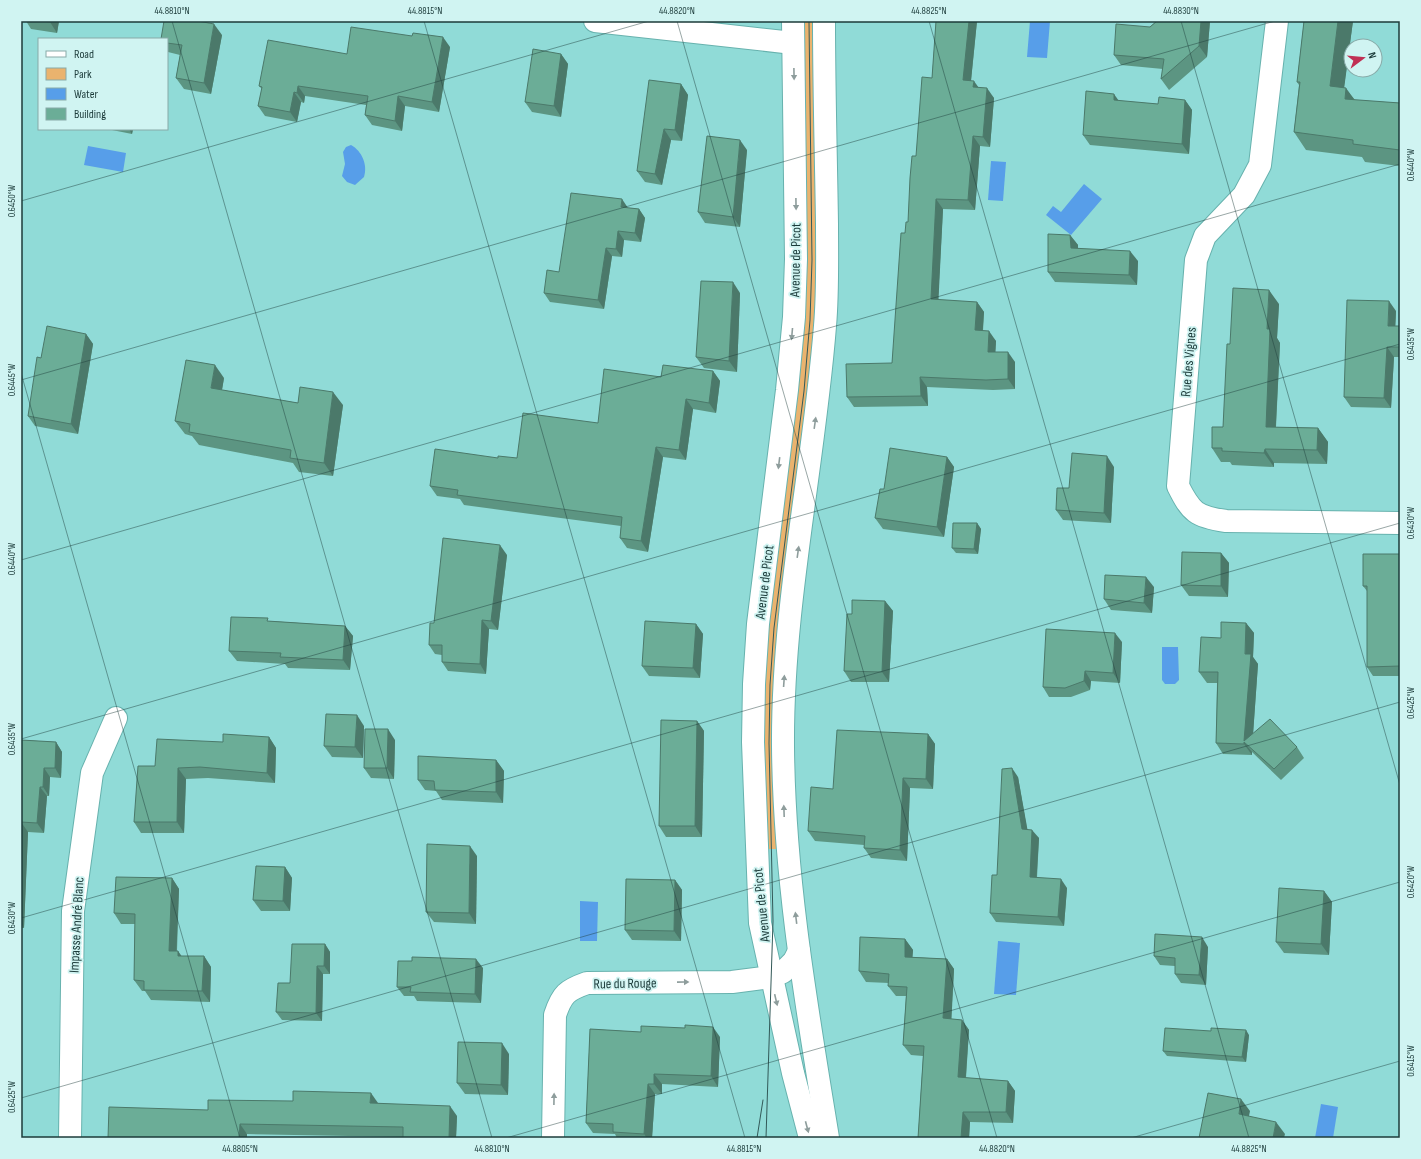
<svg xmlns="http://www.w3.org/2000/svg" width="1421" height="1159" viewBox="0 0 1421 1159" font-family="'Sofia Sans Condensed',sans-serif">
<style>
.green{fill:#eab36e}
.water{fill:#579ee9}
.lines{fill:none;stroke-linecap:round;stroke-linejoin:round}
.street-casing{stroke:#67b2ae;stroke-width:24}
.secondary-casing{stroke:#67b2ae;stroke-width:24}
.street{stroke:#fff;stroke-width:22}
.secondary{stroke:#fff;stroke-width:22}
.tram{stroke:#325958;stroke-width:1}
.wall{fill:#5c9582}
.shaded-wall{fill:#4b796a}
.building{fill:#6bad97;stroke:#4b796a}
.oneway{fill:#8e9d9c}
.ticks{fill:none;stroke:#1c3b3a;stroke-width:1;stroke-opacity:0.45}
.labels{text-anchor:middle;stroke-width:3.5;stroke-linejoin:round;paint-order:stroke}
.street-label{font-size:14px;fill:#1c3b3a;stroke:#d0f4f2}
.neatline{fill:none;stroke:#1c3b3a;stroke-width:1.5}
.ticks-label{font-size:10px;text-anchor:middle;fill:#1c3b3a}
</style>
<rect width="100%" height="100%" fill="#90dbd7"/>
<polygon class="green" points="802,21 815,21 816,320 777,849 764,849 761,743"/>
<g class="water">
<polygon points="1030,21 1050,21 1047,58 1027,57"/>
<path d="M 351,145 C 362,151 368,165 364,177 L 355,185 L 347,182 L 342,176 L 345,164 L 343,152 L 346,147 Z"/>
<polygon points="88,146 126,153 123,172 84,165"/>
<polygon points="991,161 1006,162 1003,201 988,200"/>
<polygon points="1084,184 1102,199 1071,235 1046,215 1053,206 1061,212"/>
<polygon points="1162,647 1178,647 1179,680 1175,684 1165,684 1162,680"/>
<polygon points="580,901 598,902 597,941 580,941"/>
<polygon points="998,941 1020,943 1016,995 994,994"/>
<polygon points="1321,1104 1338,1107 1333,1138 1315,1138"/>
</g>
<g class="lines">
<defs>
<g id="street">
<polyline points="595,21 793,43"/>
<path d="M 1277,21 L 1260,165 L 1244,195 L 1205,236 L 1196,260 L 1178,486 C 1191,512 1196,517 1226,521 L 1400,523"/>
<polyline points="70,1138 73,911 92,773 116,718"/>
<path d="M 553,1138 L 555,1015 C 562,994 567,990 587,983 L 732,982 L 771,977 L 783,972 L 794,961 L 799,951"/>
</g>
<g id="secondary">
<polyline points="793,21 796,259 794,317 787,390 758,624 754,684 753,742 760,923 793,1073 810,1138"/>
<path d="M 824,21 C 824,89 826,156 827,224 C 827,258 828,292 825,326 C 814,466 782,605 783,746 C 784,878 807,1009 828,1138"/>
</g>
</defs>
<use href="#street" class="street-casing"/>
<use href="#secondary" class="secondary-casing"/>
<use href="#street" class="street"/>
<use href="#secondary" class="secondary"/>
<g class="tram">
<polyline points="757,1138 763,1100"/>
<polyline points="766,1138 773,921 769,743 770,685 774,628 804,391 810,320 812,260 809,21"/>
</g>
</g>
<g class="wall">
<polygon points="26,21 59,21 57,33 31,29"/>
<polygon points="936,21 977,21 971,81 978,87 994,98 990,147 980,146 975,210 943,209 938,300 977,302 984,312 983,331 996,341 995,352 1015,362 1015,389 993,390 927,387 928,406 854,407 847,397 892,363 905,233 908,222 932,78"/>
<polygon points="1157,21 1210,21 1207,57 1169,90 1161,79 1163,69 1121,65 1114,55"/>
<polygon points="1304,21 1353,21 1344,87 1355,100 1400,103 1400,166 1365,162 1362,157 1306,150 1294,132 1299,85 1297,82"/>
<polygon points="222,35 211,94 184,89 176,78 180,55 168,52 167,52 167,39"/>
<polygon points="450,47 439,112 405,106 402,131 372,125 365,115 366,105 305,96 304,103 301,102 297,122 265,116 258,106 262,89 259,86 347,54"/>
<polygon points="561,54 568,64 561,117 532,112 525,102"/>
<polygon points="681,84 688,95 682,141 671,140 662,185 645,182 637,171"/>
<polygon points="1185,100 1192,110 1189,154 1090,145 1083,135 1119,101 1158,104"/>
<polygon points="107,129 133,129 132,134"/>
<polygon points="747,150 740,227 705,223 698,212"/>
<polygon points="628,208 639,209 645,218 641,242 624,240 622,257 612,256 604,309 550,302 544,293 559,272"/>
<polygon points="1070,235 1078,245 1078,248 1138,261 1137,285 1055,282 1048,272"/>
<polygon points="740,293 737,372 704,368 696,357"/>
<polygon points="1279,304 1277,338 1280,343 1276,427 1318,428 1328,442 1327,464 1274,463 1274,467 1232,465 1230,462 1221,462 1212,448 1223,427 1230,344"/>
<polygon points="1396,311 1395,326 1400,326 1400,357 1394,357 1391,408 1351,407 1344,397"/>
<polygon points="86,334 93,344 78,434 35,426 28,416 41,358"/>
<polygon points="713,371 720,381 716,413 693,409 686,460 663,457 648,552 627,548 620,538 621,526 464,505 460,499 437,496 430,486 498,458 517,458 598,423 661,377"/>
<polygon points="224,378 222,390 298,403 343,405 333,476 299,472 293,463 199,445 192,436 185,434 175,421"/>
<polygon points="947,457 954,467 944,537 883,529 875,518 884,489"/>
<polygon points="1114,467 1111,523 1063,520 1056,510 1069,488"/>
<polygon points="977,523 981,529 978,554 956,553 952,548"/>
<polygon points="1221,553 1229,563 1228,597 1189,596 1181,585"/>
<polygon points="1400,554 1400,676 1373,676 1367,667 1367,591 1363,586"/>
<polygon points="507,555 498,630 489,629 486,674 448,671 442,662 442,655 435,654 429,645 434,623"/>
<polygon points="1154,587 1152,613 1111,610 1104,599"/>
<polygon points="885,601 893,611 889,682 851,682 844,671 852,614"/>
<polygon points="270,621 345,626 353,636 350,670 288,668 285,664 237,661 229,651"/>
<polygon points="1246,623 1254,633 1253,657 1258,664 1253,734 1297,747 1304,758 1281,780 1252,752 1252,755 1223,754 1216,743 1217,683 1207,683 1199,672 1221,638"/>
<polygon points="696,624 703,634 700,678 649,676 642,666"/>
<polygon points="1122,642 1120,683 1091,681 1090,690 1071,697 1049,697 1043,687"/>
<polygon points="697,721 704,731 702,837 666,837 659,826"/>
<polygon points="364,726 363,758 332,757 324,746"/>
<polygon points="928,734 935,744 933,789 910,788 907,861 871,858 864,848 864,845 815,841 808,831 833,789"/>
<polygon points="269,737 276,748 275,783 208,778 186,779 184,833 141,833 134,822 155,766 223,742"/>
<polygon points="21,740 56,742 62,752 61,778 50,777 49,796 47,796 44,833 28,832 24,928 21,928"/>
<polygon points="395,740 394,779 371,778 364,768"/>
<polygon points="496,760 504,771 503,803 442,800 436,791 425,790 418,780"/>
<polygon points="1018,777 1027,829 1039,838 1037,878 1067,888 1064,926 996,922 990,913 997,875"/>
<polygon points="477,856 476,924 434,922 426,912"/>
<polygon points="285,867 292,878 290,911 261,911 253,900"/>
<polygon points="172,878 179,889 177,951 178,951 181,956 204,956 211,967 210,1002 151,1000 145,991 142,991 134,980 135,924 121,924 114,913"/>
<polygon points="675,880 682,890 681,941 632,940 625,930"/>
<polygon points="1324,891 1332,902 1329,955 1284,953 1276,942"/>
<polygon points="905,939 913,950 912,957 947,959 954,969 951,1019 962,1020 969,1030 966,1078 1008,1081 1015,1091 1013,1123 970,1122 969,1138 918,1138 923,1056 911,1055 903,1045 906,996 896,996 888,986 889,983 866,982 859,971"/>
<polygon points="325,944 330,952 330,974 323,974 322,1021 282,1020 276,1012 290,983"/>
<polygon points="1208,947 1206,985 1181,983 1175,974 1175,966 1160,965 1154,956"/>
<polygon points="483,968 481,1003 417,1001 414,996 404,996 397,987"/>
<polygon points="590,1029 720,1037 718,1087 662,1084 662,1094 655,1094 652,1138 617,1138 615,1134 593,1133 586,1123"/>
<polygon points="1249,1035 1246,1062 1167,1056 1163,1051"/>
<polygon points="509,1054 508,1095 465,1094 457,1083"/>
<polygon points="378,1103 457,1116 456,1138 403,1138 403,1137 247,1134 208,1110"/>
</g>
<g class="shaded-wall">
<polygon points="50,21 59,21 57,33 50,22"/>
<polygon points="969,21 977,21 970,90 963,80"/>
<polygon points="1201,21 1210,21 1207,57 1199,46"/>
<polygon points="1338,21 1353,21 1342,104 1330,86"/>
<polygon points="214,24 222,35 211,94 204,83"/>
<polygon points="443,37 450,47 439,112 432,102"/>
<polygon points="561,54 568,64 561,117 554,106"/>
<polygon points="974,81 981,91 973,87"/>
<polygon points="681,84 688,95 682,141 675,130"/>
<polygon points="298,86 305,96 304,103 297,93"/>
<polygon points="987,88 994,98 990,147 983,137"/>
<polygon points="1346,88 1359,106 1345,99"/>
<polygon points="294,92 301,102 297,122 290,112"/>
<polygon points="1114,94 1121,104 1114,100"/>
<polygon points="398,96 405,106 402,131 395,121"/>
<polygon points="1185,100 1192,110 1189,154 1182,144"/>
<polygon points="129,129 133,129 132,134"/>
<polygon points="664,129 671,140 662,185 655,174"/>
<polygon points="973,136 980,146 975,210 968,200"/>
<polygon points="740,140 747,150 740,227 733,217"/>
<polygon points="622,199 628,208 621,207"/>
<polygon points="936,199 943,209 938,309 931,299"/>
<polygon points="639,209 645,218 641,242 635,233"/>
<polygon points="618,231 624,240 622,257 616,249"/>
<polygon points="1070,235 1078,245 1078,259 1071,248"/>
<polygon points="606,248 612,256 604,309 598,300"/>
<polygon points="1130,251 1138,261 1137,285 1129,275"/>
<polygon points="733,282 740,293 737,372 729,361"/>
<polygon points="1269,290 1279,304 1277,338 1280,343 1275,441 1266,427 1267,329"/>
<polygon points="1389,301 1396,311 1395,336 1388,326"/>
<polygon points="977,302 984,312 982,340 975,330"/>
<polygon points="989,331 996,341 995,362 988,352"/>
<polygon points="86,334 93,344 78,434 71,424"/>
<polygon points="1387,347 1394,357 1391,408 1384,398"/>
<polygon points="1008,352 1015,362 1015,389 1008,379"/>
<polygon points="215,365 224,378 220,401 211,388"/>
<polygon points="713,371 720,381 716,413 709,403"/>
<polygon points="920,377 927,387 928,406 921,396"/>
<polygon points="333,392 343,405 333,476 324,463"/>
<polygon points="686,399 693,409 686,460 679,450"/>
<polygon points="1318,428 1328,442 1327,464 1317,450"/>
<polygon points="656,447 663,457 648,552 641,541"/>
<polygon points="1265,449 1274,463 1274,467 1264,453"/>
<polygon points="1107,456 1114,467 1111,523 1104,513"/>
<polygon points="947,457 954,467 944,537 937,527"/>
<polygon points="977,523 981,529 978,554 974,549"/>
<polygon points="500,545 507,555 498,630 491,621"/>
<polygon points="1221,553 1229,563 1228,597 1221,586"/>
<polygon points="1146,577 1154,587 1152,613 1144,603"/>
<polygon points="885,601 893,611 889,682 882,672"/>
<polygon points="482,620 489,629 486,674 480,664"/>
<polygon points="1246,623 1254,633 1253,657 1258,664 1252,749 1244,741"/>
<polygon points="696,624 703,634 700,678 693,668"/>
<polygon points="345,626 353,636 350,670 343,660"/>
<polygon points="1115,633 1122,642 1120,683 1113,673"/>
<polygon points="1085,671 1091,681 1090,690 1084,681"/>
<polygon points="357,715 364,726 363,758 355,747"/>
<polygon points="697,721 704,731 702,837 695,826"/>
<polygon points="388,729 395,740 394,779 387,768"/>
<polygon points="928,734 935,744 933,789 926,779"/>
<polygon points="269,737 276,748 275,783 267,773"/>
<polygon points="56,742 62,752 61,778 55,768"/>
<polygon points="1244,742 1252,752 1252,755 1244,744"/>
<polygon points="496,760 504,771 503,803 496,792"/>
<polygon points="44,768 50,777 49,796 43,787"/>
<polygon points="178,768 186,779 184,833 177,822"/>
<polygon points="1012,768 1018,777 1029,838 1022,829"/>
<polygon points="903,778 910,788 907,861 900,850"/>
<polygon points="40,787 47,796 44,833 37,823"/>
<polygon points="21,822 28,832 24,928 21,923"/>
<polygon points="1032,830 1039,838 1036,886 1030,877"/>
<polygon points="470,846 477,856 476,924 469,913"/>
<polygon points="285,867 292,878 290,911 283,901"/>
<polygon points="172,878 179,889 176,961 169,951"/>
<polygon points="1061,879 1067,888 1064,926 1058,917"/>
<polygon points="675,880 682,890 681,941 674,931"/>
<polygon points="1324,891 1332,902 1329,955 1321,944"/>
<polygon points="1202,937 1208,947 1206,985 1199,975"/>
<polygon points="905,939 913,950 912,967 905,957"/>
<polygon points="325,944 330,952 330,974 324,966"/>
<polygon points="178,951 185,961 178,956"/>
<polygon points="204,956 211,967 210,1002 202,991"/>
<polygon points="476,959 483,968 481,1003 475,994"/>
<polygon points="947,959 954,969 951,1028 943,1018"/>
<polygon points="317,966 323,974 322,1021 316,1013"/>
<polygon points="962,1020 969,1030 965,1088 958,1077"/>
<polygon points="713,1027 720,1037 718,1087 711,1076"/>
<polygon points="1246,1030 1249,1035 1246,1062 1242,1057"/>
<polygon points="502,1043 509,1054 508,1095 501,1085"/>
<polygon points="654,1074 662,1084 662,1094 654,1084"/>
<polygon points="1008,1081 1015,1091 1013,1123 1006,1112"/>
<polygon points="648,1084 655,1094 652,1138 647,1138 644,1134"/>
<polygon points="371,1093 378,1103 370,1103"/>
<polygon points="1241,1099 1250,1111 1247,1126 1239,1114"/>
<polygon points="450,1106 457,1116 456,1138 449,1138"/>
<polygon points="963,1112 970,1122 969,1138 961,1138"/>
<polygon points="1276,1122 1285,1134 1284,1138 1273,1138"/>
<polygon points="240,1124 247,1134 247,1138 239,1138"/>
</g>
<g class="building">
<polygon points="42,21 50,21 50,22"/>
<polygon points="164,21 198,21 214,24 204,83 176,78 182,45 167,43 167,39 161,39"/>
<polygon points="936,21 969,21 963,80 974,81 973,87 987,88 983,137 973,136 968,200 936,199 931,299 977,302 975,330 989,331 988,352 1008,352 1008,379 986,380 920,377 921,396 847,397 846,364 892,363 901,233 905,233 906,222 908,222 910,178 912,156 916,156 922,77 932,78"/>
<polygon points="1157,21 1201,21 1199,46 1161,79 1164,59 1114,55 1116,24 1150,27"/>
<polygon points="1304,21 1338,21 1330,86 1346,88 1345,99 1400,103 1400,150 1353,144 1353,140 1294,132 1300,82 1297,82"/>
<polygon points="351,27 412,36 413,33 443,37 432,102 398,96 395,121 365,115 368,96 298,86 297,93 294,92 290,112 258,106 262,87 259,86 268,40 347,54"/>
<polygon points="533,49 561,54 554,106 525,102"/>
<polygon points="649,80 681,84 675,130 664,129 655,174 637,171"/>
<polygon points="1086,91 1114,94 1114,100 1158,104 1159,97 1185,100 1182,144 1083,135"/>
<polygon points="707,136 740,140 733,217 698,212"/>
<polygon points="571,193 622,199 621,207 639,209 635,233 618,231 616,249 606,248 598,300 544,293 547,270 559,272"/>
<polygon points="1048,234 1070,235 1071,248 1130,251 1129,275 1048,272"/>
<polygon points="701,281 733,282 729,361 696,357"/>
<polygon points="1233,288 1269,290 1267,329 1270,329 1266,427 1318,428 1317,450 1265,449 1264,453 1222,451 1222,448 1212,448 1212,427 1223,427 1227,344 1230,344"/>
<polygon points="1347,300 1389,301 1388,326 1400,326 1400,347 1387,347 1384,398 1344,397"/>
<polygon points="47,326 86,334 71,424 28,416 37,357 41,358"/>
<polygon points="186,360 215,365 211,388 298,403 300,387 333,392 324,463 290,458 291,450 189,432 190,424 175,421"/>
<polygon points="663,365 713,371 709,403 686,399 679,450 656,447 641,541 620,538 622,517 457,495 458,490 430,486 435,449 498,458 498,456 517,458 523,413 598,423 604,369 661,377"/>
<polygon points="890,448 947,457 937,527 875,518 880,489 884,489"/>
<polygon points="1072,453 1107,456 1104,513 1056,510 1057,488 1069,488"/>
<polygon points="953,523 977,523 974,549 952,548"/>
<polygon points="443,538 500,545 491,621 482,620 480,664 442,662 442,645 429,645 430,623 434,623"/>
<polygon points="1182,552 1221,553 1221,586 1181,585"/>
<polygon points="1363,554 1400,554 1400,666 1367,667 1367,586 1363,586"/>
<polygon points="1105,575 1146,577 1144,603 1104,599"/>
<polygon points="852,600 885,601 882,672 844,671 847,614 852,614"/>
<polygon points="231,617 268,618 267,621 345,626 343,660 280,657 281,653 229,651"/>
<polygon points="645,621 696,624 693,668 642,666"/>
<polygon points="1221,622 1246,623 1245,654 1251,654 1244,741 1270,719 1297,747 1274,769 1244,742 1244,744 1216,743 1218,672 1199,672 1201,637 1221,638"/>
<polygon points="1046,629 1115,633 1113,673 1085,671 1084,681 1065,688 1043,687"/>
<polygon points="326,714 357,715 355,747 324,746"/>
<polygon points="661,720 697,721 695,826 659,826"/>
<polygon points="365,729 388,729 387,768 364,768"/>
<polygon points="837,730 928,734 926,779 903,778 900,850 864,848 865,836 808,831 811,787 833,789"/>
<polygon points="223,734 269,737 267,773 200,767 178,768 177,822 134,822 138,766 155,766 157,739 223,742"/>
<polygon points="21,740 56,742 55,768 44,768 43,787 40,787 37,823 21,822 21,828"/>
<polygon points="418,756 496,760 496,792 435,790 434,781 418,780"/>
<polygon points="1012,768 1022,829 1032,830 1030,877 1061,879 1058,917 990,913 992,875 997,875 1002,769"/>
<polygon points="427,844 470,846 469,913 426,912"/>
<polygon points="256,866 285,867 283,901 253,900"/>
<polygon points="116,877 172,878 169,951 178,951 178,956 204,956 202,991 144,990 144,981 134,980 135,914 114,913"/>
<polygon points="626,879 675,880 674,931 625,930"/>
<polygon points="1279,888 1324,891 1321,944 1276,942"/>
<polygon points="1155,934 1202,937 1199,975 1175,974 1175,958 1154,956"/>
<polygon points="860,937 905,939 905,957 947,959 943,1018 962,1020 958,1077 1008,1081 1006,1112 963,1112 961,1138 918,1138 924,1046 903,1045 907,987 888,986 889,974 859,971"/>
<polygon points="292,944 325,944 324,966 317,966 316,1013 276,1012 278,983 290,983"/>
<polygon points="412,957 476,959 475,994 410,992 411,987 397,987 398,961 412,961"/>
<polygon points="685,1025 713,1027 711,1076 654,1074 654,1084 648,1084 644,1134 613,1132 613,1124 586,1123 590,1029 641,1032 641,1026 685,1028"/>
<polygon points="1165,1028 1211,1031 1211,1028 1246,1030 1242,1057 1163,1051"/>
<polygon points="458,1042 502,1043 501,1085 457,1083"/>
<polygon points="293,1091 371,1093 370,1103 450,1106 449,1138 403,1138 403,1127 240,1124 239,1138 108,1138 109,1107 208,1110 208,1100 293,1101"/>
<polygon points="1208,1093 1241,1099 1239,1114 1276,1122 1273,1138 1199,1138"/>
</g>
<defs><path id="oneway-solid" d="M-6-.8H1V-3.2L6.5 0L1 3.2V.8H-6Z"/></defs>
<g class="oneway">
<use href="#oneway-solid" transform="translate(794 74) rotate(89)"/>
<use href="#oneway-solid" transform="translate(796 204) rotate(89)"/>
<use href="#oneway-solid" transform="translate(792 334) rotate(95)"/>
<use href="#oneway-solid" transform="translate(815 423) rotate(-82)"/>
<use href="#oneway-solid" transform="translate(779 463) rotate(97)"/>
<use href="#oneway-solid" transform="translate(798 552) rotate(-82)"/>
<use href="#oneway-solid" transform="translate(784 681) rotate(-86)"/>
<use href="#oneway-solid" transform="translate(784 811) rotate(-92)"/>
<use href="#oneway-solid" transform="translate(796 918) rotate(-97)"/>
<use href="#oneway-solid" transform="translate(683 982) rotate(-1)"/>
<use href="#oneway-solid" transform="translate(776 1000) rotate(77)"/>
<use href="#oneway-solid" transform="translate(554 1099) rotate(-89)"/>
<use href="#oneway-solid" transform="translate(807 1127) rotate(75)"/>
</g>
<path class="ticks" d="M 172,21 L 492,1138M 424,21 L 745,1138M 677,21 L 997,1138M 929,21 L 1249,1138M 1181,21 L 1400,785M 21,22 L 24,21M 21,201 L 649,21M 21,373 L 240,1138M 21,380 L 1275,21M 21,560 L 1400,164M 21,739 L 1400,344M 21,918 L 1400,523M 21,1098 L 1400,702M 506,1138 L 1400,882M 1131,1138 L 1400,1061"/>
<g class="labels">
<g class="street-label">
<text transform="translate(795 260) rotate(-89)" y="5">Avenue de Picot</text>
<text transform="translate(1188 362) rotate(-85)" y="5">Rue des Vignes</text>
<text transform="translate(764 582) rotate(-83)" y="5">Avenue de Picot</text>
<text transform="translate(761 905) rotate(-96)" y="5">Avenue de Picot</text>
<text transform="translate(76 925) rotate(-87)" y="5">Impasse André Blanc</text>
<text transform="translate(625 983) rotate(-1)" y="5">Rue du Rouge</text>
</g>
</g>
<rect width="1421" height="1159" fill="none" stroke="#d0f4f2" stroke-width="44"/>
<rect x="38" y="38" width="130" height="92" fill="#d0f4f2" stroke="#88aaa8"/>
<rect x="46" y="51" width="20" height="6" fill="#ffffff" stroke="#88aaa8"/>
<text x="74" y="58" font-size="12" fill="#1c3b3a">Road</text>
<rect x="46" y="68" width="20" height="12" fill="#eab36e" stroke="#88aaa8"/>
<text x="74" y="78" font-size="12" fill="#1c3b3a">Park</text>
<rect x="46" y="88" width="20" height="12" fill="#579ee9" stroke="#88aaa8"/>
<text x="74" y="98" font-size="12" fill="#1c3b3a">Water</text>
<rect x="46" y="108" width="20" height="12" fill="#6bad97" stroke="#88aaa8"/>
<text x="74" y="118" font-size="12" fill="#1c3b3a">Building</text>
<g transform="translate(1363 58) rotate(74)"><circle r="19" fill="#d0f4f2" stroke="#88aaa8"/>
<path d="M0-3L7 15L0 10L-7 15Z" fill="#c03054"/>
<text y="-6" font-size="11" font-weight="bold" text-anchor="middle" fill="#1c3b3a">N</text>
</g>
<rect x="22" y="22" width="1377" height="1115" class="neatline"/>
<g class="ticks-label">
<text x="172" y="14">44.8810°N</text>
<text x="425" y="14">44.8815°N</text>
<text x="677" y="14">44.8820°N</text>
<text x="929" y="14">44.8825°N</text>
<text x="1181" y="14">44.8830°N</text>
<text transform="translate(1410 165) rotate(-90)" y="4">0.6440°W</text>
<text transform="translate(11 201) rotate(-90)" y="4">0.6450°W</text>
<text transform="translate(1410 344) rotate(-90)" y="4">0.6435°W</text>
<text transform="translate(11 380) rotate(-90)" y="4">0.6445°W</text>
<text transform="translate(1410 523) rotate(-90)" y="4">0.6430°W</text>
<text transform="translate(11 559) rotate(-90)" y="4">0.6440°W</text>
<text transform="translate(1410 703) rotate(-90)" y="4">0.6425°W</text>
<text transform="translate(11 739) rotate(-90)" y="4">0.6435°W</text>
<text transform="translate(1410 882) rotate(-90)" y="4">0.6420°W</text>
<text transform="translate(11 918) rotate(-90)" y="4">0.6430°W</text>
<text transform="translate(1410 1061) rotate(-90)" y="4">0.6415°W</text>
<text transform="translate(11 1097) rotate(-90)" y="4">0.6425°W</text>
<text x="240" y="1152">44.8805°N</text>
<text x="492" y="1152">44.8810°N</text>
<text x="744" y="1152">44.8815°N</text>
<text x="997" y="1152">44.8820°N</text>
<text x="1249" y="1152">44.8825°N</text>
</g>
</svg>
